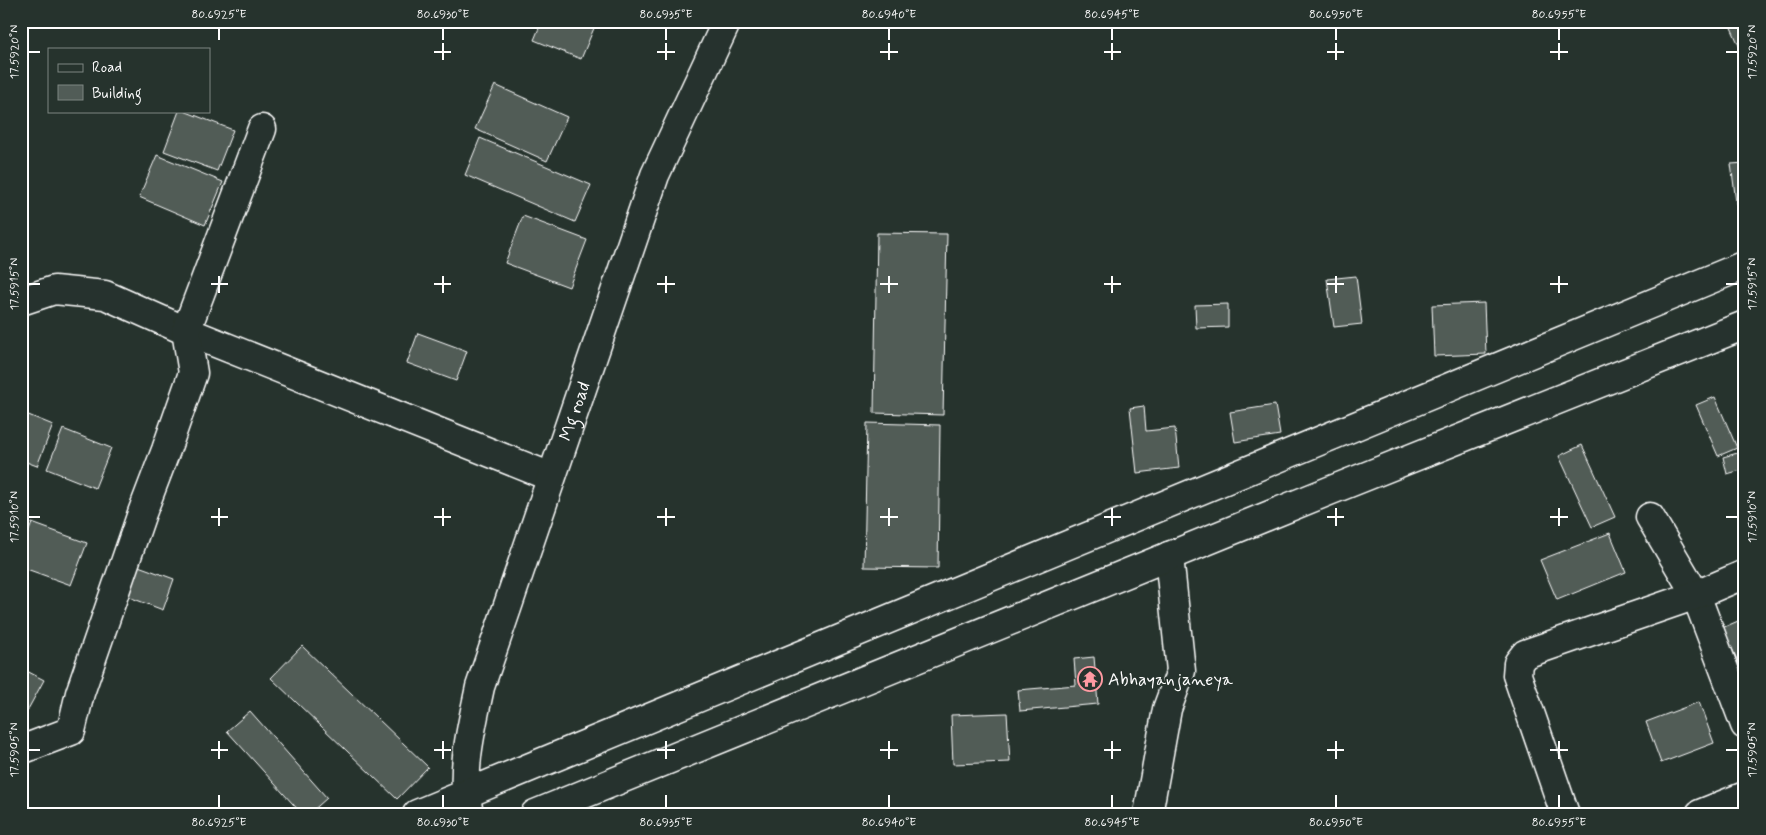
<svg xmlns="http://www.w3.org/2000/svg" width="1766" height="835" viewBox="0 0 1766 835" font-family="Mynerve,sans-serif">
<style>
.building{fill:#515c57;stroke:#fff}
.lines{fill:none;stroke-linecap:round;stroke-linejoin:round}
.minor-casing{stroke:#fff;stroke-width:31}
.trunk-casing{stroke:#fff;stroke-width:31}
.minor{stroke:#26332d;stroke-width:28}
.trunk{stroke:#26332d;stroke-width:28}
.ticks{fill:none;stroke:#fff;stroke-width:2}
.labels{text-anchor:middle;stroke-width:4.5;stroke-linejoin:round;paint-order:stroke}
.street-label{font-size:18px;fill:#fff;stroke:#26332d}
.poi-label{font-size:18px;fill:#fff;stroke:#26332d;text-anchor:start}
.neatline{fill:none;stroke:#fff;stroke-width:2}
.ticks-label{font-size:12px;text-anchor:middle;fill:#fff}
</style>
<rect width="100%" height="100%" fill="#26332d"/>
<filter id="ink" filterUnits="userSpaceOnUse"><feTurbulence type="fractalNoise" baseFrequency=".02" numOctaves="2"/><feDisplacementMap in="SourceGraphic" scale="10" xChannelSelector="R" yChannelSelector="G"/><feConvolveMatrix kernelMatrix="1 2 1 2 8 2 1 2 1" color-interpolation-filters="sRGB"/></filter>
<g filter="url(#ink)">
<g class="building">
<polygon points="542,21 597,21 581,59 534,40"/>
<polygon points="1733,21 1745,21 1745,59 1729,23"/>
<polygon points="495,85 567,117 547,161 475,129"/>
<polygon points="179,111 184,111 233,130 217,171 164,151"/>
<polygon points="480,138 591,185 575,222 465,175"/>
<polygon points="157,155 223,182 205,225 139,197"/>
<polygon points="1745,163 1745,239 1741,240 1731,164"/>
<polygon points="523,216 587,240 569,287 505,263"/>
<polygon points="877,233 947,234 943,415 874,413"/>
<polygon points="1356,276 1362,324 1334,327 1327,279"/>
<polygon points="1484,303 1486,354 1434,356 1432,305"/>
<polygon points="1228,304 1228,327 1196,328 1195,305"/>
<polygon points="418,333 467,351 456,381 407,363"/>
<polygon points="1715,397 1737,448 1718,456 1696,405"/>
<polygon points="1275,405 1280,435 1235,442 1230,412"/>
<polygon points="1144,406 1146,431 1175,428 1179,468 1137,473 1130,408"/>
<polygon points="21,412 53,425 37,466 21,460"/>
<polygon points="867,423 940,425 938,568 864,567"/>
<polygon points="63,429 111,448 95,488 47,469"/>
<polygon points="1582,445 1615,517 1592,527 1559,456"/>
<polygon points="1745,451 1745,469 1727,474 1723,457"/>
<polygon points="32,523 87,543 71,585 21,567 21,551"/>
<polygon points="1610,533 1626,572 1557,600 1540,560"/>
<polygon points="133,564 174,579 163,610 121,594"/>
<polygon points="1745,618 1745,676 1722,628"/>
<polygon points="302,646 428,767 397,799 271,678"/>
<polygon points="1094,657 1098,704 1020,711 1018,690 1076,685 1074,659"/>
<polygon points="21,668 44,680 26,713 21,711"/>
<polygon points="1699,702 1714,743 1661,763 1646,722"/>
<polygon points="250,711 327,798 309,814 302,814 227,731"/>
<polygon points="1007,713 1010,762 953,764 951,715"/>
</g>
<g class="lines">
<defs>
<g id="minor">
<polyline points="21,301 54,290 105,295 186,331 551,477"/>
<polyline points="1650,517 1696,595 1745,725"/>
<polyline points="21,750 71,731 80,693 142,513 166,450 193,373 186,331 262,129"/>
<path id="s1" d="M 469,814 C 460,770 471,730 480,687 L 655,175 L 727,21"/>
<polyline points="1148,814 1167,709 1181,671 1169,556"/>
<polyline points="1565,814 1517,675 1518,663 1525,654 1696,595 1745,574"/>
<polyline points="1700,814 1745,796"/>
</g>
<g id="trunk">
<polyline points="417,814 1745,265"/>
<polyline points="535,814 1329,491 1745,325"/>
</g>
</defs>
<use href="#minor" class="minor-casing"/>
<use href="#trunk" class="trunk-casing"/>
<use href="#minor" class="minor"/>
<use href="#trunk" class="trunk"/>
</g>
</g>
<path class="ticks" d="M 219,28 L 219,40M 443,28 L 443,40M 666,28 L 666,40M 889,28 L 889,40M 1112,28 L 1112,40M 1336,28 L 1336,40M 1559,28 L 1559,40M 443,43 L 443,60M 666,43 L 666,60M 889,43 L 889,60M 1112,43 L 1112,60M 1336,43 L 1336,60M 1559,43 L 1559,60M 28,52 L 40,52M 434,52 L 451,52M 657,52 L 675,52M 880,52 L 898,52M 1104,52 L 1121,52M 1327,52 L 1344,52M 1550,52 L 1568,52M 1726,52 L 1738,52M 219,276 L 219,293M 443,276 L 443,293M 666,276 L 666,293M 889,276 L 889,293M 1112,276 L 1112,293M 1336,276 L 1336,293M 1559,276 L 1559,293M 28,284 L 40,284M 211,284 L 228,284M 434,284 L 451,284M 657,284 L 675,284M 880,284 L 898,284M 1104,284 L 1121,284M 1327,284 L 1344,284M 1550,284 L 1568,284M 1726,284 L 1738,284M 219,508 L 219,526M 443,508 L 443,526M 666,508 L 666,526M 889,508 L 889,526M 1112,508 L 1112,526M 1336,508 L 1336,526M 1559,508 L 1559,526M 28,517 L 40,517M 211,517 L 228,517M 434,517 L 451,517M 657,517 L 675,517M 880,517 L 898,517M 1104,517 L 1121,517M 1327,517 L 1344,517M 1550,517 L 1568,517M 1726,517 L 1738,517M 219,741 L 219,759M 443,741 L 443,759M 666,741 L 666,759M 889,741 L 889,759M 1112,741 L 1112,759M 1336,741 L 1336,759M 1559,741 L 1559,759M 28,750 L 40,750M 211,750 L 228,750M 434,750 L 451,750M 657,750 L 675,750M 880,750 L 898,750M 1104,750 L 1121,750M 1327,750 L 1344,750M 1550,750 L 1568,750M 1726,750 L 1738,750M 219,795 L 219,808M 443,795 L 443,808M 666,795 L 666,808M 889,795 L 889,808M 1112,795 L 1112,808M 1336,795 L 1336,808M 1559,795 L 1559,808"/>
<defs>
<symbol id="temple-ring" viewBox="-11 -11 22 22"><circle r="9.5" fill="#26332d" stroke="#ff9aa2" stroke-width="1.5"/><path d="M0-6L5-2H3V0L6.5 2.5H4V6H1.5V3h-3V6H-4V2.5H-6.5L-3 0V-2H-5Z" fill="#ff9aa2"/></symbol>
</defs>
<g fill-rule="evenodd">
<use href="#temple-ring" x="1076" y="665" width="28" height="28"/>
</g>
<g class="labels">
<g class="street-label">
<text dy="6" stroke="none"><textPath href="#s1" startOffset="420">Mg road</textPath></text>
</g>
<g class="poi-label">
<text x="1108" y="685">Abhayanjaneya</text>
</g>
</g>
<rect width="1766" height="835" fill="none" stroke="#26332d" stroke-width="55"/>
<rect x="48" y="48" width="162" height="65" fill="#26332d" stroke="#7d8581"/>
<rect x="58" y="64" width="25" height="8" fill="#26332d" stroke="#7d8581"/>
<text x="92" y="72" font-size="15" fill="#ffffff">Road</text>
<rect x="58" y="85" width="25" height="15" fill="#515c57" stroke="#7d8581"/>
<text x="92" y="98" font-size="15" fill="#ffffff">Building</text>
<rect x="28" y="28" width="1710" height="780" class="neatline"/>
<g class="ticks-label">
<text x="219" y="18">80.6925°E</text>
<text x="443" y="18">80.6930°E</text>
<text x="666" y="18">80.6935°E</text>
<text x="889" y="18">80.6940°E</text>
<text x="1112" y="18">80.6945°E</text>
<text x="1336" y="18">80.6950°E</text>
<text x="1559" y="18">80.6955°E</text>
<text transform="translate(14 52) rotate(-90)" y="4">17.5920°N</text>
<text transform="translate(1752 52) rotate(-90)" y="4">17.5920°N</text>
<text transform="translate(14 284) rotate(-90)" y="4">17.5915°N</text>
<text transform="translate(1752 284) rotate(-90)" y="4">17.5915°N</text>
<text transform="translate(14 517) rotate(-90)" y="4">17.5910°N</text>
<text transform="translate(1752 517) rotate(-90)" y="4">17.5910°N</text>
<text transform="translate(14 750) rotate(-90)" y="4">17.5905°N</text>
<text transform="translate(1752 750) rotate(-90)" y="4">17.5905°N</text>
<text x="219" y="826">80.6925°E</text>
<text x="443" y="826">80.6930°E</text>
<text x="666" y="826">80.6935°E</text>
<text x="889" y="826">80.6940°E</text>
<text x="1112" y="826">80.6945°E</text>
<text x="1336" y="826">80.6950°E</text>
<text x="1559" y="826">80.6955°E</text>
</g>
</svg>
